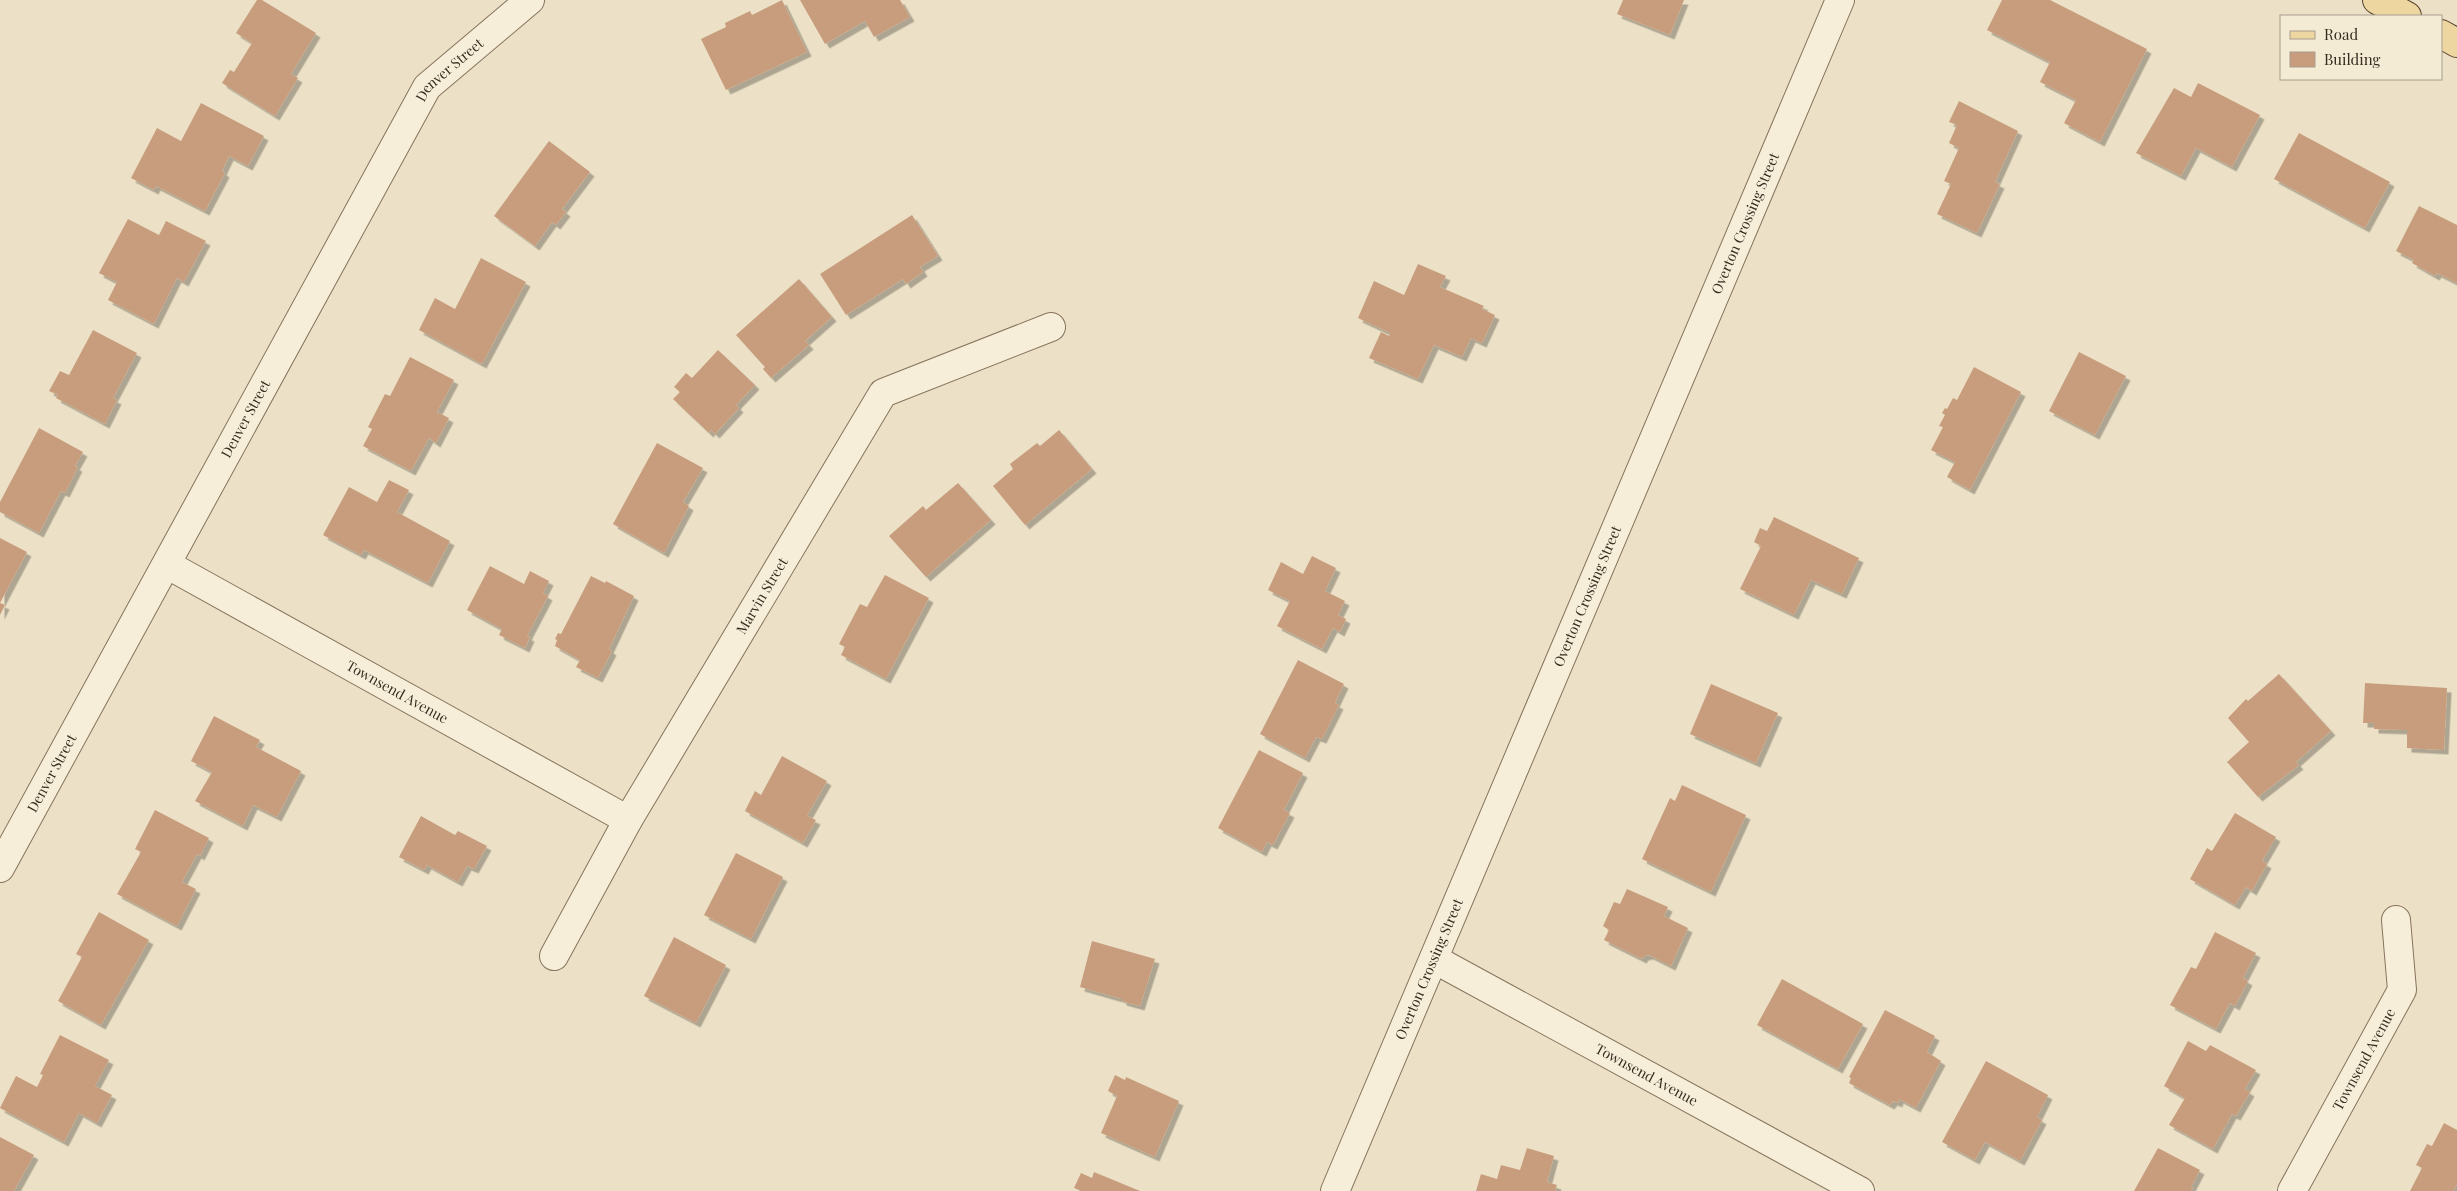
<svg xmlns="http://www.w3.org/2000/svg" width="2457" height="1191" viewBox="0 0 2457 1191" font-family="'Playfair Display',serif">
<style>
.building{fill:#c89d7e;filter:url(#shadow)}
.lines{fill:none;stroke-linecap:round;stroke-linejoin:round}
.minor-casing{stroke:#86735c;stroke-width:30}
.major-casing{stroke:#544230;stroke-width:30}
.minor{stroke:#f7eed9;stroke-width:28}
.major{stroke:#edd6a0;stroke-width:28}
.labels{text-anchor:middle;stroke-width:4;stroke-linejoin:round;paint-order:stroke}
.street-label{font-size:14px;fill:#372b20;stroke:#f4ebd5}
</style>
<defs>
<filter id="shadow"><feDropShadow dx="4.5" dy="4.5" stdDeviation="0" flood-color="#0004"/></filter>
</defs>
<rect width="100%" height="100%" fill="#ece1c6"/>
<g class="building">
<polygon points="257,0 262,0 316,33 291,74 298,78 275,116 222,83 230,70 234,72 252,43 236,33"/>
<polygon points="782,0 807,52 726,90 701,39 726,27 725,23 750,11 752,15"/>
<polygon points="800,0 900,0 910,17 874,37 865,21 825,44"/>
<polygon points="1623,0 1684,0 1670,35 1617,14"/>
<polygon points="2002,0 2050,0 2147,49 2100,142 2064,123 2076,100 2040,82 2050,62 1987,30"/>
<polygon points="2198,83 2260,115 2232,167 2196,148 2181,176 2136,153 2174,88 2191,97"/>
<polygon points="1959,101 2018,131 1995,182 2000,184 1977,233 1937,214 1951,184 1944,181 1959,148 1949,143 1957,125 1949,122"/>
<polygon points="201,103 264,136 248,166 229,156 222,171 225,173 205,211 156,186 154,190 131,178 157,128 181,141"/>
<polygon points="2299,133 2390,182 2365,228 2274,179"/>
<polygon points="549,141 590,172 562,209 566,212 556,225 552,222 535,246 494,216"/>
<polygon points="2419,206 2457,225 2457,283 2437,273 2435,276 2412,263 2414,260 2396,251"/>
<polygon points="912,215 938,256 920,267 923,272 906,284 903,279 846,315 820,274"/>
<polygon points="128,219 159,235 166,221 206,241 184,282 177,278 154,324 108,300 117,282 99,273"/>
<polygon points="481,258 526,282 482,364 419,330 435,298 455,309"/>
<polygon points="1418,264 1446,276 1440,287 1484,306 1482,309 1495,315 1482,343 1471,338 1462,357 1434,345 1418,379 1369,358 1381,332 1389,336 1390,333 1358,318 1374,281 1404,295"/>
<polygon points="799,279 832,317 805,341 809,345 771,378 763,369 765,367 736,335"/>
<polygon points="93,330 137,353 113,398 117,400 105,424 56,398 58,395 49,391 60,371 69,375"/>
<polygon points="718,350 755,385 736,405 739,408 715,434 711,430 709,433 673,399 680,392 674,387 686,373 692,378"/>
<polygon points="2079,352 2126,376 2095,435 2049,411"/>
<polygon points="410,357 454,380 437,412 449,418 436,443 429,438 411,471 363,446 372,429 368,427 385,394 390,396"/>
<polygon points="1974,367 2021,392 1970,490 1947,477 1955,462 1931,450 1943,427 1939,426 1945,415 1942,413 1945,408 1947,409 1953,398 1957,400"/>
<polygon points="39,428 83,452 75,466 78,467 65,493 61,491 39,533 0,512 0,502"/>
<polygon points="1059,430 1092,469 1025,525 993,486 1013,469 1010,464 1037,443 1040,446"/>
<polygon points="657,443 703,468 683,502 689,506 664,553 613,524"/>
<polygon points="389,480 409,490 397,512 450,541 428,583 364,550 361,555 323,535 349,487 377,502"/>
<polygon points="958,483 991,520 926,577 889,536 923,506 926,510"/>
<polygon points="1774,517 1859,558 1842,594 1811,580 1794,615 1740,589 1761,546 1754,542 1760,528 1767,531"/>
<polygon points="0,538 27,552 0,603 5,605 0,615"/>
<polygon points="1312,556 1336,568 1325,591 1345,601 1338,615 1346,619 1340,632 1333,628 1322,649 1277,626 1290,601 1268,590 1281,562 1303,574"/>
<polygon points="490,566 524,584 530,571 549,581 543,593 548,596 527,636 530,637 525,648 499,635 502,629 467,610"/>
<polygon points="885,575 929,598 886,679 841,655 845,647 839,644 860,604 867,607"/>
<polygon points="591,576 605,583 606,581 634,596 609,649 612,651 598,678 576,667 580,660 555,646 557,640 555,639 558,633 561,634"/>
<polygon points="1298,660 1344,684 1335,703 1339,705 1322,739 1316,737 1305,758 1260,734"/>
<polygon points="2279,674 2331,731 2296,762 2299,765 2258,797 2227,762 2249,742 2228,718 2246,699 2248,701"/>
<polygon points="2365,683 2447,688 2444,750 2407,748 2407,730 2374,729 2374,723 2363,723"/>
<polygon points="1711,684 1778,713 1756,763 1690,734"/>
<polygon points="214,716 260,740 256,747 301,771 277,817 253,805 243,826 195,801 212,772 191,761"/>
<polygon points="1259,750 1303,773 1284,810 1290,813 1273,845 1267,842 1262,852 1218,828"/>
<polygon points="782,756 827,781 807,816 816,820 803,843 745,811 755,791 761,795"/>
<polygon points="1682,785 1746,815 1711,892 1642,859 1670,798 1675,801"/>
<polygon points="155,810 209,838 200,856 197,854 182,882 196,889 177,926 117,894 141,852 135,849"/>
<polygon points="2235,813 2276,837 2262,861 2267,864 2252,891 2246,887 2235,905 2190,879 2207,848 2212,851"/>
<polygon points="421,816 455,835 458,831 487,846 474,869 467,866 458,882 427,865 424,870 399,857"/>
<polygon points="736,853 783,877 751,939 704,915"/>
<polygon points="1627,889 1668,907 1664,916 1688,928 1671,966 1649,955 1644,956 1642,959 1604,940 1609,930 1603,926 1614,902 1620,904"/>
<polygon points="99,912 149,940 101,1025 58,1001 82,957 76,954"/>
<polygon points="2215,932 2256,953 2243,978 2248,981 2235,1006 2230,1003 2216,1029 2170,1005 2191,967 2196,969"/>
<polygon points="674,937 726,965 696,1023 644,996"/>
<polygon points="1092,941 1155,959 1140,1006 1122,1001 1122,999 1080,987"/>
<polygon points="1782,979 1863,1024 1838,1069 1757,1025"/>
<polygon points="1885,1010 1935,1036 1927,1052 1941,1061 1916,1108 1899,1099 1898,1103 1893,1101 1890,1105 1849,1083 1851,1078 1849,1077"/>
<polygon points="60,1035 109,1060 95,1086 112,1095 97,1123 79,1113 64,1142 0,1108 16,1076 37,1087 43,1075 40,1074"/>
<polygon points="2188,1041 2206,1051 2210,1045 2256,1070 2245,1089 2250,1092 2236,1116 2232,1114 2213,1149 2169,1125 2185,1098 2164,1086"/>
<polygon points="1986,1061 2048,1095 2037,1117 2042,1120 2020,1161 1985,1142 1975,1160 1942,1142"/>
<polygon points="1115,1075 1125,1080 1126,1077 1179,1101 1155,1157 1101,1133 1117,1096 1108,1091"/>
<polygon points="2444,1123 2457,1130 2457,1184 2453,1191 2410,1191 2422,1168 2416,1165 2427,1144 2432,1146"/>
<polygon points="0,1137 34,1155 14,1191 0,1191"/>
<polygon points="1527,1148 1554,1156 1547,1182 1557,1185 1555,1191 1476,1191 1481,1174 1497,1179 1501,1165 1520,1170"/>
<polygon points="2158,1148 2200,1170 2191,1187 2193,1188 2191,1191 2134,1191"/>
<polygon points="1094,1172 1140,1191 1081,1191 1074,1188 1081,1173 1092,1178"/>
</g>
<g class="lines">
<defs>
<g id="minor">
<path id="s1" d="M 168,565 L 628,820"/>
<path id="s2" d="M 0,868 L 427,87 L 530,0"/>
<path id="s3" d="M 554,956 L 628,820 L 883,393 L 1051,327"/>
<path id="s4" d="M 1434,959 L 1860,1191"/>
<path id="s5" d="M 1335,1191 L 1840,0"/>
<path id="s6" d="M 2292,1191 L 2402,990 L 2396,920"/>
</g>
<g id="major">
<polyline points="2377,0 2407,16"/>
<polyline points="2441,34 2457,43"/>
</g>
</defs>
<use href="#minor" class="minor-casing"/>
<use href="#major" class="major-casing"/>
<use href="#minor" class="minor"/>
<use href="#major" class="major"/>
</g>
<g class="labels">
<g class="street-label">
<text dy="5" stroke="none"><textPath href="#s2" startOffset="918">Denver Street</textPath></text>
<text dy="5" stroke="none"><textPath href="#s5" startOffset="1051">Overton Crossing Street</textPath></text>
<text dy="5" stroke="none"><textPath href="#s2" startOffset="512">Denver Street</textPath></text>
<text dy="5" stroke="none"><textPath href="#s3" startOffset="416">Marvin Street</textPath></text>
<text dy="5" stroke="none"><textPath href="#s5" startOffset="646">Overton Crossing Street</textPath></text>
<text dy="5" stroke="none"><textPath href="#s1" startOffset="262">Townsend Avenue</textPath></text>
<text dy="5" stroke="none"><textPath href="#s2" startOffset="108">Denver Street</textPath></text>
<text dy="5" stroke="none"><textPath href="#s5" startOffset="241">Overton Crossing Street</textPath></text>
<text dy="5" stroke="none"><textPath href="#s6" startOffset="150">Townsend Avenue</textPath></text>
<text dy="5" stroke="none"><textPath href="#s4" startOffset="242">Townsend Avenue</textPath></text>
</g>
</g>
<rect x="2280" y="15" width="162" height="65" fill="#f4ebd5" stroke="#a89e8d"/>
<rect x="2290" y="31" width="25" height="8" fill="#edd6a0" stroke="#a89e8d"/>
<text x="2324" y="40" font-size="15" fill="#372b20">Road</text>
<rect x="2290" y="52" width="25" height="15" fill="#c89d7e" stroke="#a89e8d"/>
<text x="2324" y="65" font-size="15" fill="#372b20">Building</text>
</svg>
